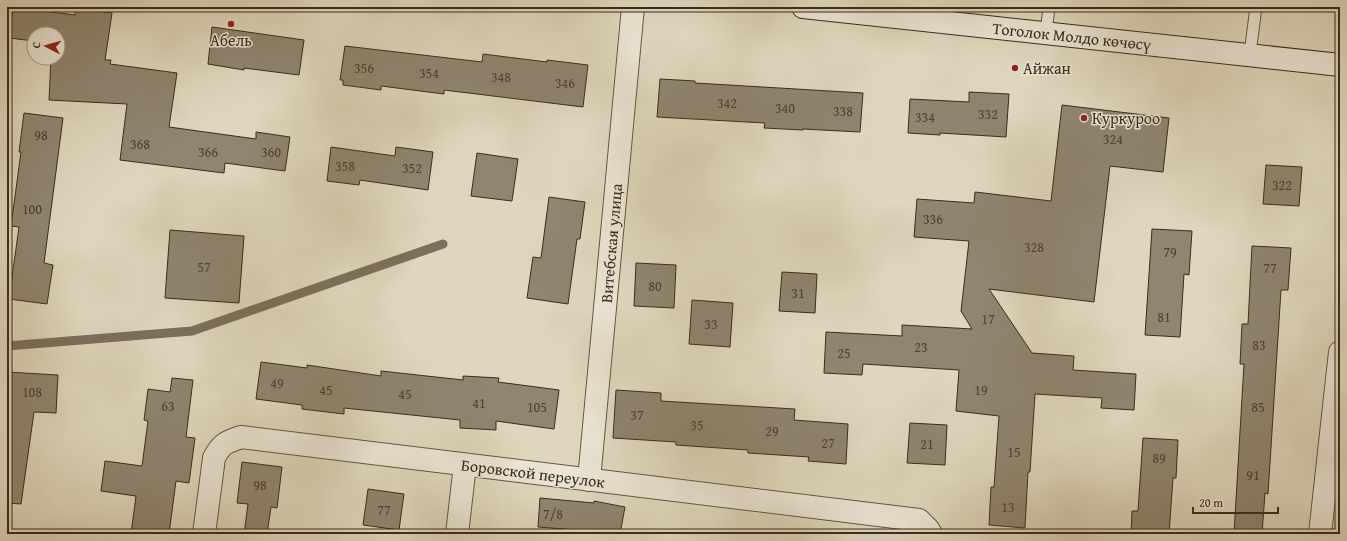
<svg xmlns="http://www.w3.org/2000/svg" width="1347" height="541" viewBox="0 0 1347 541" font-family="'Gentium Book Plus',serif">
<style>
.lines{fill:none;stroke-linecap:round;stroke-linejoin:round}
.stream{stroke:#7b705c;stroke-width:9}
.building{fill:#8f8570;stroke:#392c1c}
.lane-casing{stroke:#625744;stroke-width:13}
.street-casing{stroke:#625744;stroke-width:24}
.secondary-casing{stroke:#392c1c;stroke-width:24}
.lane{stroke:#eae5d4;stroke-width:11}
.street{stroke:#eae5d4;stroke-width:22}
.secondary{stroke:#eae5d4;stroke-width:22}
.poi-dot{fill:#8f2418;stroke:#eae5d4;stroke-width:1.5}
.labels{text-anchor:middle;stroke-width:3;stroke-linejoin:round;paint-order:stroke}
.number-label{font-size:14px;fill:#4e4231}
.street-label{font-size:16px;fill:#392c1c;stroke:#eae5d4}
.poi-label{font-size:16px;fill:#392c1c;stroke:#eae5d4;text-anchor:start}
</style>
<rect width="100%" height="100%" fill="#dfd7bd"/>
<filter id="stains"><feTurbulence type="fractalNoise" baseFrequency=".005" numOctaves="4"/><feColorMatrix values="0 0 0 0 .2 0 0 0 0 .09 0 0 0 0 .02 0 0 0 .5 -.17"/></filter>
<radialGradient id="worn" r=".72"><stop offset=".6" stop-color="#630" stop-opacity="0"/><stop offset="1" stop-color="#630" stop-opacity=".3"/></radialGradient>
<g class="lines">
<polyline class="stream" points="7,346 192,331 443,244"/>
</g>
<g class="building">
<polygon points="13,7 75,15 76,8 112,13 105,60 111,60 110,64 177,73 169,127 256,139 256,132 290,137 285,171 225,163 224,173 120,160 127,104 49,100 51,58 58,58 58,34 34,34 34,41 9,38"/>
<polygon points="212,27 304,40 299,75 244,68 244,70 208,64"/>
<polygon points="345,46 482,62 483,54 547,62 547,60 588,65 583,107 444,90 444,94 381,86 381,90 343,85 343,80 340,80"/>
<polygon points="660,79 695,81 695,83 863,93 860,132 803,129 803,130 764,128 765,123 657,117"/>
<polygon points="969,92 1009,94 1006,137 940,133 940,135 908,133 910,99 969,102"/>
<polygon points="1062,105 1169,118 1163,172 1110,166 1094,302 989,289 1032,353 1074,356 1073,370 1136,374 1134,410 1101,408 1102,398 1035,394 1030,472 1028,472 1025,528 989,525 991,487 994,487 999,416 956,411 959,370 863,364 862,375 824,373 826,332 902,336 902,325 972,329 961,311 969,241 914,237 917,199 974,203 975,192 1051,201"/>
<polygon points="24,113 63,118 44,263 53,265 47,304 9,299 19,227 11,226 21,152 19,152"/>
<polygon points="331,147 395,156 396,147 433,152 428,190 360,180 359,185 327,181"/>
<polygon points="477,153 518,159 512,201 471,196"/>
<polygon points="1266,165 1302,167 1299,206 1263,204"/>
<polygon points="549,197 585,202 580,239 577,239 568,304 527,298 533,257 541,258"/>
<polygon points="1152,229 1192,231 1189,275 1184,274 1180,337 1145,335"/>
<polygon points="170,230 244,236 239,303 165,298"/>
<polygon points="1252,246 1291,248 1288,290 1281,290 1268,494 1265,493 1262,534 1234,534 1244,364 1240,364 1242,324 1248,324"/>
<polygon points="636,263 676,265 674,308 634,306"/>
<polygon points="782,272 817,274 815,313 779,311"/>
<polygon points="692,300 733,303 730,347 689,344"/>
<polygon points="261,362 307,368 307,365 381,376 381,371 463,380 463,376 499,378 498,382 559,390 554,429 496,421 496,430 460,428 460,420 344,408 344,414 302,409 302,405 256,399"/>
<polygon points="7,372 58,375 56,413 34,412 21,504 7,503"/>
<polygon points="172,378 193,380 186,437 195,438 189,483 176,481 169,534 131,534 136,496 101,491 105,461 142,466 148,421 144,420 148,389 170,392"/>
<polygon points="616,390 661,393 661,401 795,409 794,420 848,424 846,464 808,461 809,457 748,453 748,450 676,445 676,442 613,438"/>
<polygon points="910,423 947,425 945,465 907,463"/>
<polygon points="1143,438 1178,440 1176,478 1173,478 1169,534 1131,534 1132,511 1138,511"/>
<polygon points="242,462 282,467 277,508 271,507 267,534 244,534 248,504 237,503"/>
<polygon points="368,489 404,494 399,530 363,525"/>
<polygon points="540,498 594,503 594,501 625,507 620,534 588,534 589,531 538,527"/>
</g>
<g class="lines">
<defs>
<g id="lane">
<polyline points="1046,33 1049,7"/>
<polyline points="1250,54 1256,7"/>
</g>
<g id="street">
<polyline points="589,480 633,7"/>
<path d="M 204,534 L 214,458 C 221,444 226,442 241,437 L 919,520 L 928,529 L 931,534"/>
<polyline points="457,534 465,465"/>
<polyline points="1320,534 1340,352"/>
</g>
<polyline id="secondary" points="803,7 1340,65"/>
</defs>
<use href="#lane" class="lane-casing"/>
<use href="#street" class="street-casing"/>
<use href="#secondary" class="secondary-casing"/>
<use href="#lane" class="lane"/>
<use href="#street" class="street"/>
<use href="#secondary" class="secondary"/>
</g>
<g class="poi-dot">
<circle cx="231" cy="24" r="4"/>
<circle cx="1015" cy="68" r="4"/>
<circle cx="1084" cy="118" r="4"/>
</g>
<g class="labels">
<g class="number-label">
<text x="364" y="73">356</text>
<text x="429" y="78">354</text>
<text x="501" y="82">348</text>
<text x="565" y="88">346</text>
<text x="727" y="108">342</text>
<text x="785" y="113">340</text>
<text x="843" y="116">338</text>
<text x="988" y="119">332</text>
<text x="925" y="122">334</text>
<text x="41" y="140">98</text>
<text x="1113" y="144">324</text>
<text x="140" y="149">368</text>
<text x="208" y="157">366</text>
<text x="271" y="157">360</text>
<text x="345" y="171">358</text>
<text x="412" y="173">352</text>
<text x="1282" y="190">322</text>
<text x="32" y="214">100</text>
<text x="933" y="224">336</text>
<text x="1034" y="252">328</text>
<text x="1170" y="257">79</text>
<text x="204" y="272">57</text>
<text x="1270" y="273">77</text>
<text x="655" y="291">80</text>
<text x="798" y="298">31</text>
<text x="1164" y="322">81</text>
<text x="988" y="324">17</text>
<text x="711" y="329">33</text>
<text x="1259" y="350">83</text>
<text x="921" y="352">23</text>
<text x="844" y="358">25</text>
<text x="277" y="388">49</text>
<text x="326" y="395">45</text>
<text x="981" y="395">19</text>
<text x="32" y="397">108</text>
<text x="405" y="399">45</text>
<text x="479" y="408">41</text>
<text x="168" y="411">63</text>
<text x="537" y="412">105</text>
<text x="1258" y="412">85</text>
<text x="637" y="420">37</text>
<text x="697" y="430">35</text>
<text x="772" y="436">29</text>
<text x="828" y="448">27</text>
<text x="927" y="449">21</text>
<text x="1014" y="457">15</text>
<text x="1159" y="463">89</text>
<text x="1253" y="480">91</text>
<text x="260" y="490">98</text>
<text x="1008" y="512">13</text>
<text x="384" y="515">77</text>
<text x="553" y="519">7/8</text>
</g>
<g class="street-label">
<text transform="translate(1072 36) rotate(6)" y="6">Тоголок Молдо көчөсү</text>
<text transform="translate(611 243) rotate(-85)" y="6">Витебская улица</text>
<text transform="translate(533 473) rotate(7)" y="6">Боровской переулок</text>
</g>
<g class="poi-label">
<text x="231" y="46" text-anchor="middle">Абель</text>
<text x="1023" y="74">Айжан</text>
<text x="1092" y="124">Куркуроо</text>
</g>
</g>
<rect width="1347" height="541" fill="none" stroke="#dfd7bd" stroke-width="24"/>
<rect x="8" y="8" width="1331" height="525" fill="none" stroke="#392c1c" stroke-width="2"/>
<rect x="12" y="12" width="1323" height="517" fill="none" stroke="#392c1c"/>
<g transform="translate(46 46) rotate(276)"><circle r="19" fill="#eae5d4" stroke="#a39b8a"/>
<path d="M0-3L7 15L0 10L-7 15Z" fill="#8f2418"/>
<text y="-6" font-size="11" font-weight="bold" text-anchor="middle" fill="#392c1c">С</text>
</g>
<path d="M1193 507v6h85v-6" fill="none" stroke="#392c1c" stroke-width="2"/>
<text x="1199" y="507" font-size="12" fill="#392c1c" stroke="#eae5d4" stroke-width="3" paint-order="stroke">20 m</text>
<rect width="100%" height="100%" filter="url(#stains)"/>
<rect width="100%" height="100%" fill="url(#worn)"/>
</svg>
